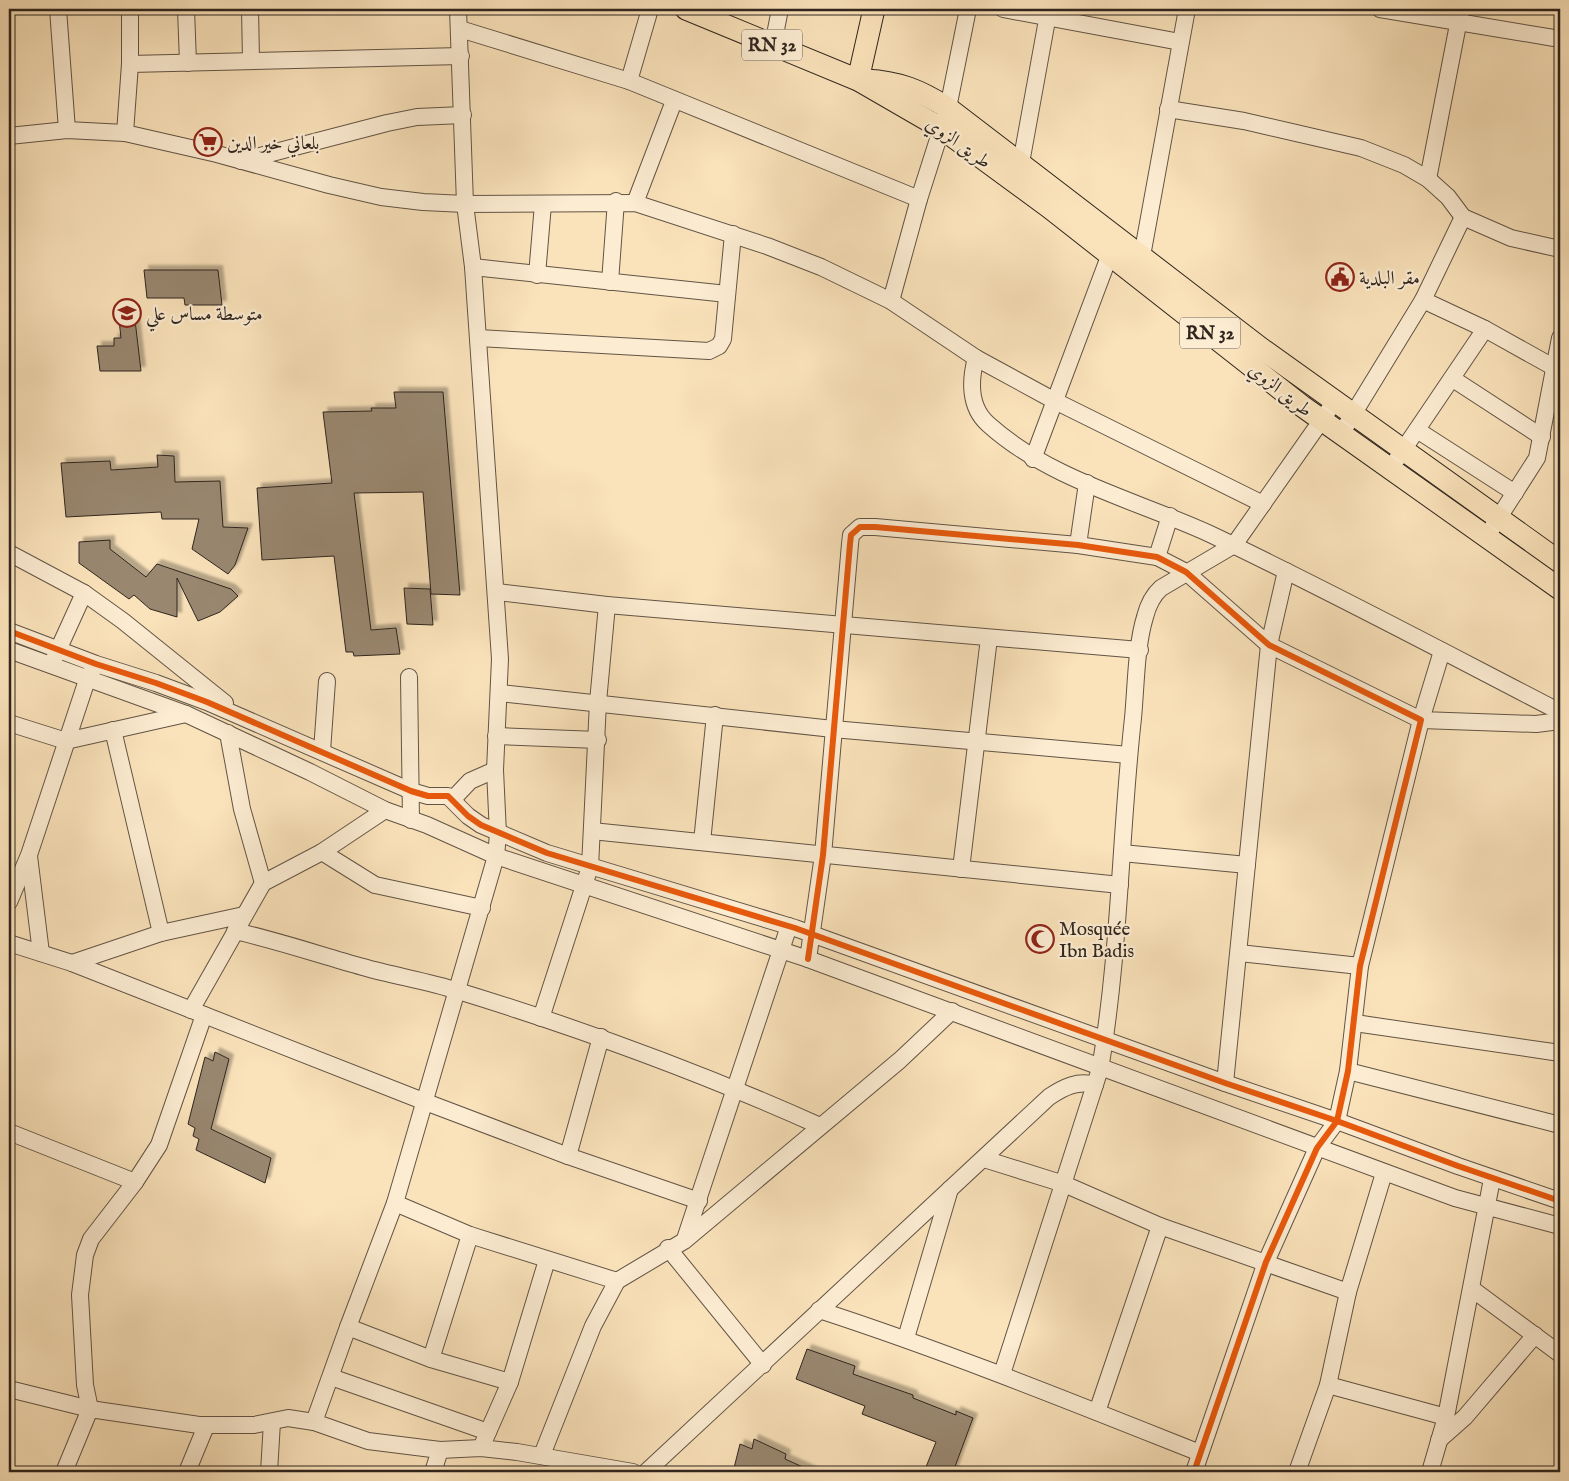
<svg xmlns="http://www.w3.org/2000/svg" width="1569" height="1481" viewBox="0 0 1569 1481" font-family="'IM FELL English',Amiri,serif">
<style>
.building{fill:#99876f;stroke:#2f251e;filter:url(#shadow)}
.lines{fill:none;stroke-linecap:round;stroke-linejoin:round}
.minor-casing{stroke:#625445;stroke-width:18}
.major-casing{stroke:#2f251e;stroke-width:23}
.minor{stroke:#fcecd2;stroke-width:16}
.major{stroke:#fae2ba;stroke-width:21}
.cycleway-casing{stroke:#fcecd2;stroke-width:9}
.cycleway{stroke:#e8590c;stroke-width:6}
.labels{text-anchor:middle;stroke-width:4.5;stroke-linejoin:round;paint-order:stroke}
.shield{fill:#fcecd2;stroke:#6c6154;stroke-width:1}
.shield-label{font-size:18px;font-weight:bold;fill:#2f251e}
.poi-label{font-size:19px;fill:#2f251e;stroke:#fcecd2;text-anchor:start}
.street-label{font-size:19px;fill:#2f251e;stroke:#fcecd2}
</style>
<defs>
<filter id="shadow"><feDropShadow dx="4.5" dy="-4.5" stdDeviation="1" flood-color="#0004"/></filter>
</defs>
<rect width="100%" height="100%" fill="#fae2ba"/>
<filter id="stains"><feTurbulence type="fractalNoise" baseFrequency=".004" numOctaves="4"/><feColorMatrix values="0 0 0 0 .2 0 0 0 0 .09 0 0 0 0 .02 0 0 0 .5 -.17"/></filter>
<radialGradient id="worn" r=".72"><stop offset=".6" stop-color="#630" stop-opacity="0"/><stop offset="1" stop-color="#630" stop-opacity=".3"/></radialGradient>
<g class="building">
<polygon points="144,270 218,270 222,305 185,305 184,298 147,298"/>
<polygon points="119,320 135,320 141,371 100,371 97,346 114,346 114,338 121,338"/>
<polygon points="394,392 443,392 460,595 431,594 423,492 354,493 371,630 396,628 400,654 354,656 353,652 346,652 334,556 262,560 257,488 332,483 323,412 372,411 371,408 396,408"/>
<polygon points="157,455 174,456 175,482 220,481 223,527 248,528 235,565 228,574 192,549 199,519 162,519 161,512 66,517 61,463 110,461 111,470 158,467"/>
<polygon points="110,540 110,549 146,577 157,564 231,589 238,596 220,612 198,621 177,578 177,617 150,609 134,595 129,599 79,563 79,542"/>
<polygon points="404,588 430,589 433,625 407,624"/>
<polygon points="215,1052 229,1059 211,1129 271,1158 265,1183 196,1150 199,1139 193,1136 195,1128 188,1124 205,1057 213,1061"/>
<polygon points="807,1349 855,1366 853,1374 913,1395 913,1398 956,1415 956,1411 973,1418 953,1472 924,1472 936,1442 862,1414 865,1406 796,1379"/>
<polygon points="754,1439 786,1454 785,1459 814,1472 733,1472 740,1444 752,1449"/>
</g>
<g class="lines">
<defs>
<g id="minor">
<polyline points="58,9 67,130"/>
<polyline points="186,9 188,63"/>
<polyline points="250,9 251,60"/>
<polyline points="458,9 465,204 473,267 500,659 495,770 498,834 496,856 395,1203 348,1327 431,1359 510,1382"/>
<polyline points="1003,9 1180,42"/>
<polyline points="1380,9 1560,39"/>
<polyline points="460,29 629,81 919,199"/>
<polyline points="773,45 780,9"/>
<polyline points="130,64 461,56"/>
<polyline points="629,81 650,9"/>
<polyline points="1168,109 1244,121 1361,148 1404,165 1428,179 1448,197 1463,217 1511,238 1560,249"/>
<polyline points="125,133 130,64 130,9"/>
<polyline points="9,136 67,130 125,133 217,154 329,185 381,197 423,202 465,204 635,203 767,246 821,267 891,301 976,358 1055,401 1263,504"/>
<polyline points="241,161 387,123 417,117 463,115"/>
<polyline points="1019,174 1049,9"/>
<polyline points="1428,179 1461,9"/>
<polyline points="635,203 674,101"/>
<polyline points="473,267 727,294"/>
<polyline points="1140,267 1187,9"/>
<polyline points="537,275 543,204"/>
<polyline points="610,282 616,201"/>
<polyline points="1423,300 1485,329 1555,368"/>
<polyline points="891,301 919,199 948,108 968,9"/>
<polyline points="478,338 709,351 719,346 723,339 733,234"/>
<path d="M 976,358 C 970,380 969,407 988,424 C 1050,480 1136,500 1210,534 C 1328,590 1444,652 1560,712"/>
<polyline points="1453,379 1542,437"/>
<polyline points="1417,430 1515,493"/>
<polyline points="1341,434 1423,300 1463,217"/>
<polyline points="1033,459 1113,246"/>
<polyline points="1397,459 1485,329"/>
<polyline points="1487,536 1537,458 1560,338"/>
<polyline points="1078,545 1087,483"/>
<polyline points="9,553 84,593 123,621 225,703"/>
<polyline points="1157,557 1170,516"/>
<polyline points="497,592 607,605 1140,650"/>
<polyline points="9,631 96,664 156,683 207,702 411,791 428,796 448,796 468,816 481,825 547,853 795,928 1225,1083 1337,1121 1458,1166 1560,1201"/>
<polyline points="9,650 186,714 310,772 385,810 427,825 496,856 808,959 1455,1198 1560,1226"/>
<polyline points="1442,651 1421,720 1536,724 1560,721"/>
<polyline points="54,659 84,593"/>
<polyline points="409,677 411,820"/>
<polyline points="500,693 833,729 1129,755"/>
<polyline points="9,723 66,741 186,714"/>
<polyline points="113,730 161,933"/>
<polyline points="228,733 242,809 263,883"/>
<polyline points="496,736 598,740"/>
<polyline points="322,751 327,681"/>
<polyline points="453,799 470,781 495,770"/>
<polyline points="592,831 1120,885"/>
<polyline points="702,842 715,715"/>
<polyline points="322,852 375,885 482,908"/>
<polyline points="1122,853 1247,865"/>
<polyline points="29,856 41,953"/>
<polyline points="961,869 989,638"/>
<polyline points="9,902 29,855 87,680 92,671"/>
<path d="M 235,931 C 279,941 320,955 363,967 C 394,976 427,981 458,991 C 582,1029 702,1073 820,1126"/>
<polyline points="9,943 72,963 423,1101 568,1156 699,1201"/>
<polyline points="1239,953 1360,966"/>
<polyline points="808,959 823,855 850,544 851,535 860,527 875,527 1078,545 1157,557 1186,572 1269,645 1421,720 1360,966 1348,1071 1337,1121 1317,1148 1266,1262 1194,1472"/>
<polyline points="72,963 161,933 244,915"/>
<polyline points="191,1010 263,883 322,852 385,810"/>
<polyline points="541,1018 590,867 598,702 607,605"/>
<polyline points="1355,1023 1560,1053"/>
<polyline points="1348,1071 1560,1125"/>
<polyline points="1225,1083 1269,645 1286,571"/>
<polyline points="9,1132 135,1182 159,1145 204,1015"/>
<polyline points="568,1156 601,1037"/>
<polyline points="984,1159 1064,1184 1160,1226 1348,1292"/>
<polyline points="395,1203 470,1235 617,1281"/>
<polyline points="685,1239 789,926"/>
<polyline points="668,1248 763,1365"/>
<polyline points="1472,1289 1560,1354"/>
<path d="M 819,1310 C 948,1352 1074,1403 1200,1453"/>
<polyline points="348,1327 314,1422 368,1441 440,1450 481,1448 517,1452 633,1472"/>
<polyline points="906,1338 950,1189"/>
<polyline points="431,1359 470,1235"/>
<path d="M 1002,1374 L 1100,1069 C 1120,953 1120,835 1133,718 C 1136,687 1136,646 1145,617 C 1148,605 1152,596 1161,588 L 1234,545 L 1335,401"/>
<polyline points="331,1377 488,1432"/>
<polyline points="1328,1385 1446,1417"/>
<polyline points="9,1389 90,1409 199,1425 254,1425 288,1418 314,1422"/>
<polyline points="1097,1412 1160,1226"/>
<polyline points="1439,1440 1465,1417 1535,1335"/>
<polyline points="481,1448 510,1382 547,1260"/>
<polyline points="542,1455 593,1326 617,1281 684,1241 900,1060 952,1011"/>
<polyline points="64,1472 90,1409 85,1385 80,1295 85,1255 91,1239 135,1182"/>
<polyline points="187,1472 206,1426"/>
<polyline points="269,1472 272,1422"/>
<polyline points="433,1472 440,1450"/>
<path d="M 646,1472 L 1049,1097 C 1064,1087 1078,1080 1095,1085"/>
<polyline points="1297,1472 1328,1385 1348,1292 1384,1173"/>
<polyline points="1430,1472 1446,1417 1492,1179"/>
</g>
<g id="major">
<polyline points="686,9 858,80 941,128 1050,208 1302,406 1560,589"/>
<polyline points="858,80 874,9"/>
<path d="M 866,80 C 900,82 919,90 948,108 L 1262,349 L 1560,562"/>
</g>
</defs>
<use href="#minor" class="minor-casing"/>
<use href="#major" class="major-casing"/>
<use href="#minor" class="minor"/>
<use href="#major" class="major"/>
<defs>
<g id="cycleway">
<polyline points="9,631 96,664 156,683 207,702 411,791 428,796 448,796 468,816 481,825 547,853 795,928 1225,1083 1337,1121 1458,1166 1560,1201"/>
<polyline points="808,959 823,855 850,544 851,535 860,527 875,527 1078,545 1157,557 1186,572 1269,645 1421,720 1360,966 1348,1071 1337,1121 1317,1148 1266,1262 1194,1472"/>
</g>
</defs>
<use href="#cycleway" class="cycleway-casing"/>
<use href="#cycleway" class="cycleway"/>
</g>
<defs>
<symbol id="supermarket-ring" viewBox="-11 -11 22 22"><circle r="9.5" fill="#fcecd2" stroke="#8f2418" stroke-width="1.5"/><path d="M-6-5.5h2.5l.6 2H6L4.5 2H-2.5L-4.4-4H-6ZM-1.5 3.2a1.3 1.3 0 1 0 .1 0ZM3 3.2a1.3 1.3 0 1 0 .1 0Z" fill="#8f2418"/></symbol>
<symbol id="civic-ring" viewBox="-11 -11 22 22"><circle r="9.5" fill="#fcecd2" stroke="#8f2418" stroke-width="1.5"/><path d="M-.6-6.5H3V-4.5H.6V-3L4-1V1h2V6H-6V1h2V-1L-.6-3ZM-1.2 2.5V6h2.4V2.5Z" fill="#8f2418"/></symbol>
<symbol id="school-ring" viewBox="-11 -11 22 22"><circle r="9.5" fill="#fcecd2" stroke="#8f2418" stroke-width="1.5"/><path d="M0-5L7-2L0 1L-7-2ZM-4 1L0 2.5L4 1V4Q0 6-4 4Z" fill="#8f2418"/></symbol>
<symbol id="mosque-ring" viewBox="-11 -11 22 22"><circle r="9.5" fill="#fcecd2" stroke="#8f2418" stroke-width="1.5"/><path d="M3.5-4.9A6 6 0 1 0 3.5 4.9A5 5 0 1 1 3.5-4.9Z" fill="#8f2418"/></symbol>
</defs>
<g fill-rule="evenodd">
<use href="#supermarket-ring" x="192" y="126" width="32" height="32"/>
<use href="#civic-ring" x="1324" y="261" width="32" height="32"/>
<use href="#school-ring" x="111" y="297" width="32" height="32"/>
<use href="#mosque-ring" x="1024" y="923" width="32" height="32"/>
</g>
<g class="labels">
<g class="shield">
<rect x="742" y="29.5" width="60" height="31" rx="4"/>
<rect x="1180" y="317.5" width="60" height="31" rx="4"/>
</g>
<g class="shield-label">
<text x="772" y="51">RN 32</text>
<text x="1210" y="339">RN 32</text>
</g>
<g class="poi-label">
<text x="227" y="149">بلعاني خير الدين</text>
<text x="1359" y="284">مقر البلدية</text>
<text x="146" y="320">متوسطة مساس علي</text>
<text x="1059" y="935">Mosquée<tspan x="1059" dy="22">Ibn Badis</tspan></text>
</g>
<g class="street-label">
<text transform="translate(959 142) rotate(35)" y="7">طريق الزوي</text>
<text transform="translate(1281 389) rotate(38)" y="7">طريق الزوي</text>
</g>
</g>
<rect width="1569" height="1481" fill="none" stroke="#fae2ba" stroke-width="30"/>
<rect x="10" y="10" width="1549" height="1461" fill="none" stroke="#2f251e" stroke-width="2.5"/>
<rect x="15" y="15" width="1539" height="1451" fill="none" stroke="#2f251e"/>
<rect width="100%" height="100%" filter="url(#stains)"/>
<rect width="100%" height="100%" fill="url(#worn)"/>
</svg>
